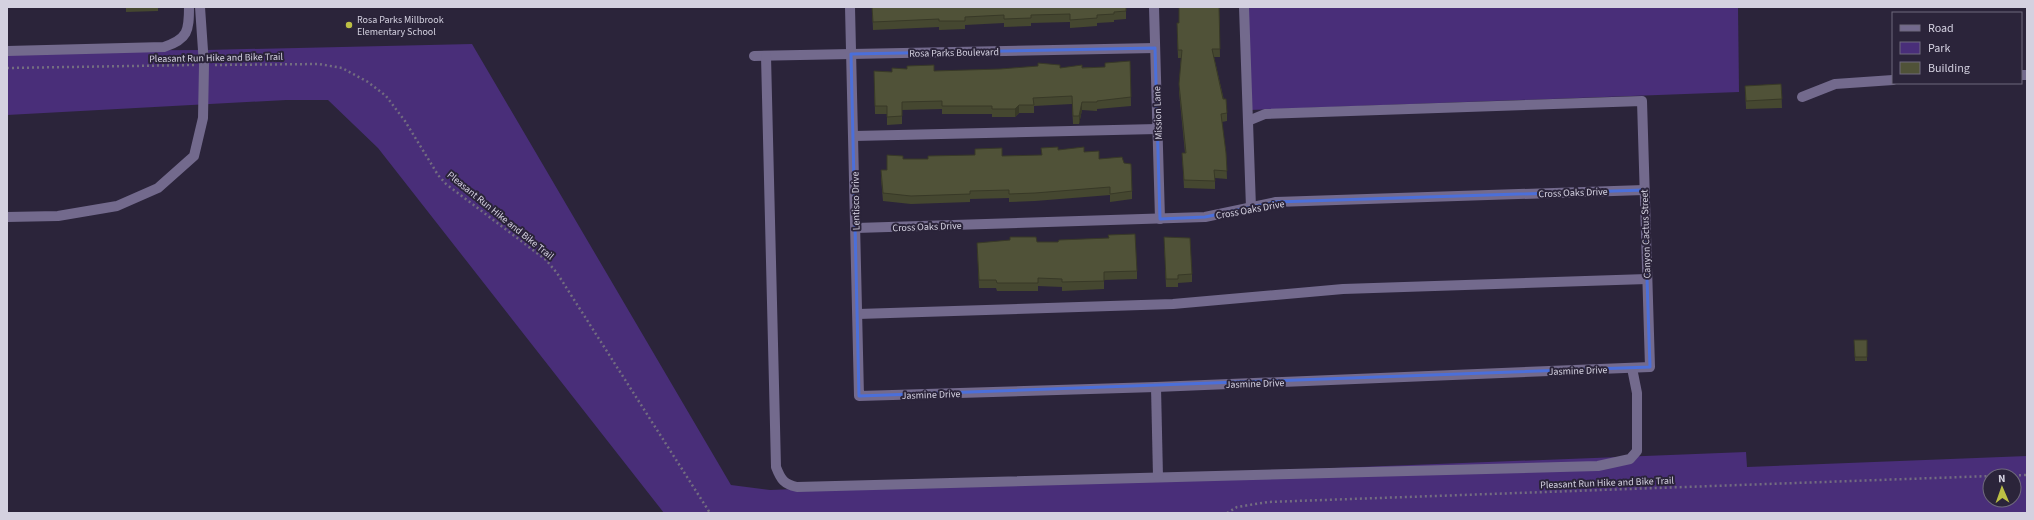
<svg xmlns="http://www.w3.org/2000/svg" width="2034" height="520" font-family="'Source Sans 3',sans-serif">
<style>
.green{fill:#492e79;fill-rule:evenodd}
.lines{fill:none;stroke-linecap:round;stroke-linejoin:round}
.path{stroke:#736d80;stroke-width:2.5;stroke-dasharray:2 3;stroke-linecap:butt}
.minor{stroke:#736a8d;stroke-width:10}
.wall{fill:#454730}
.shaded-wall{fill:#383927}
.building{fill:#505238;stroke:#383927}
.marked{fill:none;stroke:#4b6fda;stroke-width:3;stroke-linejoin:round}
.poi-dot{fill:#bcbf44;stroke:#2b243a;stroke-width:1.5}
.labels{text-anchor:middle;stroke-width:4;stroke-linejoin:round;paint-order:stroke}
.poi-label{font-size:10px;fill:#d4d1e0;stroke:#2b243a;text-anchor:start}
.street-label{font-size:10px;fill:#d4d1e0;stroke:#2b243a}
</style>
<rect width="100%" height="100%" fill="#2b243a"/>
<!-- green -->
<g class="green">
<polygon points="1246,7 1738,7 1739,92 1249,110"/>
<path d="M472,44L731,485L770,490L1746,452L1747,467L2027,456V513H664L378,148L328,100H286L7,115V51L206,50ZM1990,476H2014V500H1990Z"/>
</g>
<g class="lines">
<!-- path -->
<g class="path">
<polyline points="215,65 319,64 342,68 368,82 386,96 405,121 438,175 446,184 546,260 557,273 710,513"/>
<polyline points="7,68 194,65"/>
<polyline points="1994,476 2027,475"/>
<polyline points="1227,513 1237,507 1268,502 1990,476"/>
</g>
<!-- minor -->
<g class="minor">
<polyline points="850,7 859,396 1156,387 1650,367 1642,101 1265,114 1248,121"/>
<polyline points="1154,7 1160,219"/>
<polyline points="1244,7 1251,208"/>
<path d="M7,51L164,47C188,39 189,31 189,7"/>
<polyline points="754,56 1155,48"/>
<path d="M766,56L776,467C781,480 784,484 797,487L1598,466L1630,459L1637,451V393L1632,368"/>
<polyline points="2021,75 2027,75"/>
<polyline points="1802,97 1835,84 1893,80"/>
<polyline points="854,136 1157,129"/>
<polyline points="7,217 58,216 117,206 158,188 194,156 203,118 204,65 200,7"/>
<polyline points="856,228 1205,217 1276,202 1644,190"/>
<polyline points="858,314 1173,304 1343,289 1647,279"/>
<polyline points="1156,387 1158,477"/>
</g>
</g>
<!-- wall -->
<g class="wall">
<polygon points="126,7 158,7 158,11 126,12"/>
<polygon points="872,7 1126,7 1126,19 1114,20 1114,22 1097,23 1097,26 1070,28 1070,22 1031,23 1031,26 1004,27 1004,23 965,25 965,29 939,30 939,27 873,30"/>
<polygon points="1219,7 1220,57 1214,57 1227,113 1227,121 1222,122 1226,153 1227,179 1215,178 1215,189 1184,188 1182,153 1185,153 1179,92 1179,84 1181,58 1178,58 1177,31 1179,23"/>
<polygon points="1130,61 1131,106 1097,109 1097,111 1082,110 1079,124 1073,124 1072,104 1034,106 1034,113 1019,113 1015,117 992,117 992,114 942,114 942,109 902,110 902,124 887,125 887,114 875,114 874,71 892,72 1105,67"/>
<polygon points="1781,84 1782,108 1746,109 1745,86"/>
<polygon points="1058,150 1084,152 1099,159 1132,191 1132,199 1110,202 1110,195 1035,201 1009,202 1009,198 970,199 970,202 911,204 883,201 881,178 881,170 887,170 903,159 928,159 1041,155"/>
<polygon points="1164,237 1192,274 1192,282 1178,283 1178,287 1166,287"/>
<polygon points="1037,242 1137,271 1137,279 1104,280 1104,289 1062,291 1062,287 1038,286 1038,291 997,291 996,288 979,288 977,243"/>
<polygon points="1854,340 1867,340 1867,361 1855,361"/>
</g>
<!-- shaded-wall -->
<g class="shaded-wall">
<polygon points="1082,102 1082,110 1079,124 1079,116"/>
<polygon points="1019,105 1019,113 1015,117 1015,109"/>
</g>
<!-- building -->
<g class="building">
<polygon points="872,7 1126,7 1126,11 1114,12 1114,14 1097,15 1097,18 1070,20 1070,14 1031,15 1031,18 1004,19 1004,15 965,17 965,21 939,21 939,19 873,22"/>
<polygon points="1179,7 1219,7 1220,49 1212,49 1223,99 1226,99 1227,113 1221,114 1226,153 1227,171 1214,170 1215,181 1184,180 1182,153 1186,153 1179,84 1182,50 1178,50 1177,23 1179,23"/>
<polygon points="1130,61 1131,97 1097,101 1097,102 1082,102 1079,116 1073,116 1072,96 1033,98 1034,105 1019,105 1015,109 992,109 992,106 942,106 942,101 902,102 902,116 887,117 887,106 875,106 874,71 892,72 892,68 907,69 907,66 934,65 934,71 1000,69 1038,66 1038,63 1060,65 1060,68 1082,65 1082,68 1105,67 1105,63"/>
<polygon points="1781,84 1782,99 1746,101 1745,86"/>
<polygon points="1058,147 1058,150 1084,147 1084,152 1099,151 1099,159 1122,157 1124,163 1131,164 1132,191 1110,194 1110,187 1035,193 1009,194 1009,190 970,191 970,194 911,196 883,193 881,170 887,170 887,155 903,156 903,159 928,159 928,156 975,155 975,149 1002,148 1002,156 1042,155 1041,148"/>
<polygon points="1135,234 1137,271 1104,272 1104,281 1062,282 1062,279 1038,278 1038,283 997,283 996,280 979,280 977,243 1010,240 1010,237 1036,237 1037,242 1058,242 1059,240 1109,238 1108,235"/>
<polygon points="1164,237 1190,238 1192,274 1178,275 1178,279 1166,279"/>
<polygon points="1854,340 1867,340 1867,357 1855,357"/>
</g>
<!-- marked area -->
<path class="marked" d="M1155,48L1160,219L1205,217L1276,202L1644,190L1650,367L859,396L851,54Z"/>
<!-- markers -->
<circle class="poi-dot" cx="349" cy="25" r="4"/>
<g class="labels">
<!-- poi labels -->
<g class="poi-label">
<text x="357" y="23">Rosa Parks Millbrook<tspan x="357" dy="12">Elementary School</tspan></text>
</g>
<!-- street labels -->
<g class="street-label">
<text transform="translate(954 52) rotate(-1)" y="4">Rosa Parks Boulevard</text>
<text transform="translate(216 57) rotate(-1)" y="4">Pleasant Run Hike and Bike Trail</text>
<text transform="translate(1157 113) rotate(-92)" y="4">Mission Lane</text>
<text transform="translate(1573 192) rotate(-2)" y="4">Cross Oaks Drive</text>
<text transform="translate(855 201) rotate(-91)" y="4">Lentisco Drive</text>
<text transform="translate(1250 209) rotate(-10)" y="4">Cross Oaks Drive</text>
<text transform="translate(501 215) rotate(39)" y="4">Pleasant Run Hike and Bike Trail</text>
<text transform="translate(927 226) rotate(-2)" y="4">Cross Oaks Drive</text>
<text transform="translate(1645 234) rotate(-92)" y="4">Canyon Cactus Street</text>
<text transform="translate(1578 370) rotate(-2)" y="4">Jasmine Drive</text>
<text transform="translate(1255 383) rotate(-2)" y="4">Jasmine Drive</text>
<text transform="translate(931 394) rotate(-2)" y="4">Jasmine Drive</text>
<text transform="translate(1607 482) rotate(-2)" y="4">Pleasant Run Hike and Bike Trail</text>
</g>
</g>
<!-- border -->
<rect width="2034" height="520" fill="none" stroke="#d4d1e0" stroke-width="16"/>
<!-- legend -->
<rect x="1892" y="12" width="130" height="72" fill="#2b243a" stroke="#6f697c"/>
<rect x="1900" y="25" width="20" height="6" fill="#736a8d" stroke="#6f697c"/>
<text x="1928" y="32" font-size="12" fill="#d4d1e0">Road</text>
<rect x="1900" y="42" width="20" height="12" fill="#492e79" stroke="#6f697c"/>
<text x="1928" y="52" font-size="12" fill="#d4d1e0">Park</text>
<rect x="1900" y="62" width="20" height="12" fill="#505238" stroke="#6f697c"/>
<text x="1928" y="72" font-size="12" fill="#d4d1e0">Building</text>
<!-- north arrow -->
<g transform="translate(2002 488) rotate(358)"><circle r="19" fill="#2b243a" stroke="#6f697c"/>
<path d="M0-3L7 15L0 10L-7 15Z" fill="#bcbf44"/>
<text y="-6" font-size="11" font-weight="bold" text-anchor="middle" fill="#d4d1e0">N</text>
</g>
</svg>
